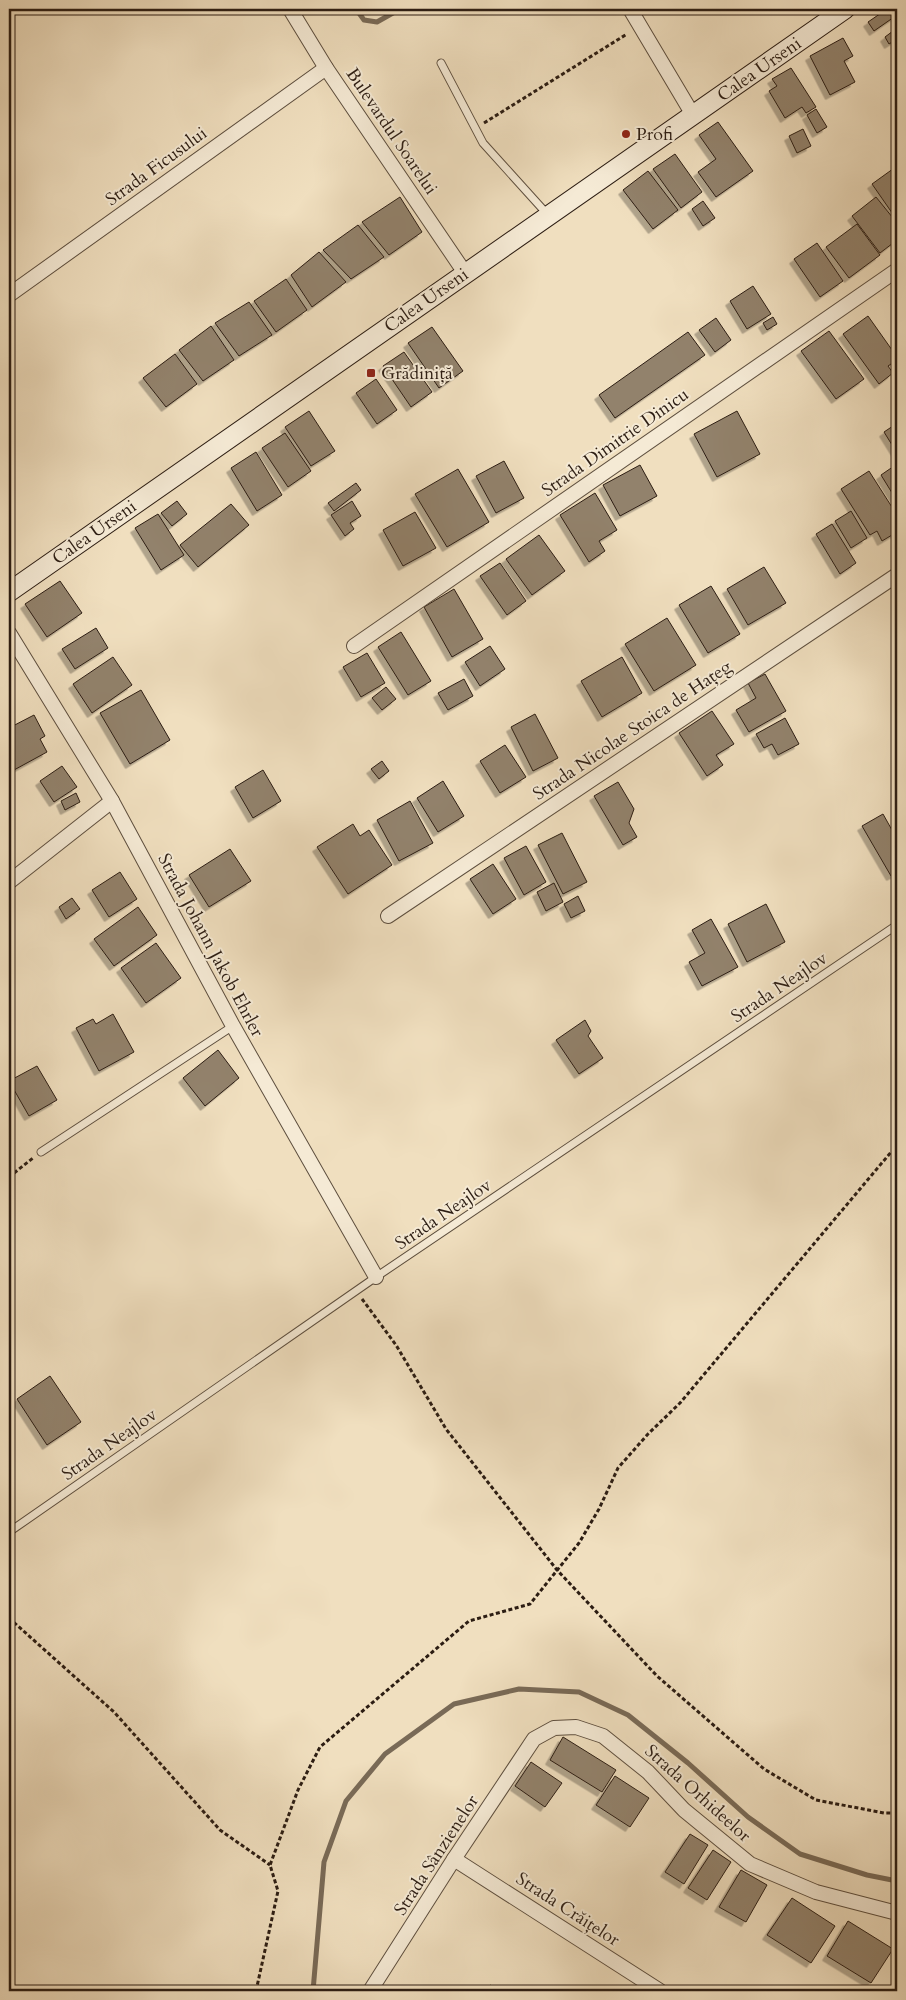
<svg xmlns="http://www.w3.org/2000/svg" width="906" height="2000" font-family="Cardo,serif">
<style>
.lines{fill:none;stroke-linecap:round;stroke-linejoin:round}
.stream{stroke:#796a57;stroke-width:5}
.building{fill:#92826c;stroke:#2c1d13;filter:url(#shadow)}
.lane-casing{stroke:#5d4e3e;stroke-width:9}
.street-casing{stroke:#5d4e3e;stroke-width:16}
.secondary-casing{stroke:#2c1d13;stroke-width:21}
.path{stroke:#2c1d13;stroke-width:3;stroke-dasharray:4 2.5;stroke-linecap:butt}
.lane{stroke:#f5ead5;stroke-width:7}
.street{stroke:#f5ead5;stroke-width:14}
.secondary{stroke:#f5ead5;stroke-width:19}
.poi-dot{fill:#8f2418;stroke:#f5ead5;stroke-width:2}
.labels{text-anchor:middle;stroke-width:4;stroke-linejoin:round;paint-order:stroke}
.street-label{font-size:18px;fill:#2c1d13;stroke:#f5ead5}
.poi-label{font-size:18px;fill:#2c1d13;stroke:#f5ead5;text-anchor:start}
</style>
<defs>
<filter id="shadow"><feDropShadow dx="-4.5" dy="4.5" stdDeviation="0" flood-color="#0004"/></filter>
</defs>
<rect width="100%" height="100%" fill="#f0dfbf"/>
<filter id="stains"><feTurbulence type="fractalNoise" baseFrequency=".004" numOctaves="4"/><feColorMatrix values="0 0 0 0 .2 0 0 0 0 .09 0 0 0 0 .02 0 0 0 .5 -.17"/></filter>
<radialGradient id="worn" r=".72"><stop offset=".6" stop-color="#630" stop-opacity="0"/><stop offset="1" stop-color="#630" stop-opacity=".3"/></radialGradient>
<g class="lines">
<!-- stream -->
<g class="stream">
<polyline points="356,9 364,20 377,22 400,9"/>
<polyline points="313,1991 324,1862 346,1801 385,1754 454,1704 519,1689 579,1692 628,1715 688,1763 748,1817 800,1854 867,1875 897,1881"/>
</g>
</g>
<!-- building -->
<g class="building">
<polygon points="887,9 897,9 897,15 874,31 868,22"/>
<polygon points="897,28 897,39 889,44 885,37"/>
<polygon points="843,38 853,56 844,61 855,82 830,95 810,56"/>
<polygon points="791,68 816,107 806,113 802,107 785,118 769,91 777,86 772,79"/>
<polygon points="816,109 827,127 817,133 807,115"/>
<polygon points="718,122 753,171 716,197 698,172 716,159 699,135"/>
<polygon points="803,129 811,146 797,153 789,136"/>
<polygon points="675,154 702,192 681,208 653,169"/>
<polygon points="897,166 897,220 872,184"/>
<polygon points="648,171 678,210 653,229 623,190"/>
<polygon points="400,197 422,232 389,255 362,222"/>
<polygon points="876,197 897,223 897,240 880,253 852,216"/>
<polygon points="703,201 715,218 703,226 692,209"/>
<polygon points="857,224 880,255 849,278 826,247"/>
<polygon points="358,225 384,257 351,279 323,250"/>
<polygon points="817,243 843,281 820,297 794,259"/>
<polygon points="319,252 346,282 312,307 291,275"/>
<polygon points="286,279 307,310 276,332 254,301"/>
<polygon points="753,286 771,314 747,329 730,301"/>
<polygon points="249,302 272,335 239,356 215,323"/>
<polygon points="868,316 897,357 897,360 888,366 893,373 879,384 843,334"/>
<polygon points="773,317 777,324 767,330 763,323"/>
<polygon points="716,318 731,340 715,352 699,330"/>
<polygon points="211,326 234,360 203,381 179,350"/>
<polygon points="432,327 463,371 439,388 408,343"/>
<polygon points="829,331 864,379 836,399 801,351"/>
<polygon points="688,332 705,355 615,418 599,395"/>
<polygon points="404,352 432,392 411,407 383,366"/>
<polygon points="175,354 197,384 166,407 143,378"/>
<polygon points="376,379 397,410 377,424 356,393"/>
<polygon points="309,411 335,451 311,466 285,427"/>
<polygon points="737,411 760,454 717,477 694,434"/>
<polygon points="896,424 897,427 897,453 884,432"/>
<polygon points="285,433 311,471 288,487 262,448"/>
<polygon points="256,452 282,495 257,511 231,468"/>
<polygon points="504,461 524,498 496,513 476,476"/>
<polygon points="897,464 897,501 881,475"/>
<polygon points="640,465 657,496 620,516 603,485"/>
<polygon points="458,469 489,522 447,547 415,494"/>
<polygon points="869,471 897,515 897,532 882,541 877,531 870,535 841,489"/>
<polygon points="356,483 361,490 334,511 328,503"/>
<polygon points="595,493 617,530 599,541 605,551 589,562 560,515"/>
<polygon points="177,501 187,514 172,526 161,513"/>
<polygon points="352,501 361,516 350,523 354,529 345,536 331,515"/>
<polygon points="231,504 249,525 198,567 180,545"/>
<polygon points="851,511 867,538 851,548 835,521"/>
<polygon points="415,512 436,548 403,566 383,530"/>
<polygon points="158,514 184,555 161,570 135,528"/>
<polygon points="832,524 856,563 840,574 816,534"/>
<polygon points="539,535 565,571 532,595 506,559"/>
<polygon points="500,563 526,601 507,615 480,576"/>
<polygon points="764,567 786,603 748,625 727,589"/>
<polygon points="60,581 82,613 47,637 25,604"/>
<polygon points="711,586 740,634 708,653 679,605"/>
<polygon points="454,589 483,639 452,657 424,607"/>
<polygon points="667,618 696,665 654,691 625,644"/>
<polygon points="96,628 108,648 75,669 62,649"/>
<polygon points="401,632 431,681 408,695 378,647"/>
<polygon points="490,646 505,669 480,686 465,662"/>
<polygon points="367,653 385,683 361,697 343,667"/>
<polygon points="113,657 132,685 92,713 73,684"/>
<polygon points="622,657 642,693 602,717 581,681"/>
<polygon points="765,674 786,711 749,732 736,710 756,698 748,683"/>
<polygon points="464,679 473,696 448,710 438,693"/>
<polygon points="386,687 396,699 382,710 372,698"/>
<polygon points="141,690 170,740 130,764 100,713"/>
<polygon points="712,711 734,744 716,755 723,765 707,776 679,733"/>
<polygon points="535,714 558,758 533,771 511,727"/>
<polygon points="34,715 45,736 40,739 47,752 14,770 9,760 9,728"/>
<polygon points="785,718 799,744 778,755 772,744 764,748 756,734"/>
<polygon points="505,745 526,777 500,793 480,761"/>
<polygon points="382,761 389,771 379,779 371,769"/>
<polygon points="62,766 77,787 54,802 40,781"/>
<polygon points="263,770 281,801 253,818 235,787"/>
<polygon points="443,781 464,816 438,832 417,798"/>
<polygon points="618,782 634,809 629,823 637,837 623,845 594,796"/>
<polygon points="76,793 80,802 65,810 61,801"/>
<polygon points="410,801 433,843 399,861 377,820"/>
<polygon points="883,814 897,839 897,873 891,876 862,826"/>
<polygon points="353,824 360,836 369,830 392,865 348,894 317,847"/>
<polygon points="562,833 587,882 563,894 538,845"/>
<polygon points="526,846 546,882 524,895 504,858"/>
<polygon points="230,849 251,881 209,907 189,875"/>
<polygon points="493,864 516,899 493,914 470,879"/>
<polygon points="120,872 137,899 109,917 92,890"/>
<polygon points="554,883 563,902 546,911 537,892"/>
<polygon points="578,896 585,911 571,918 564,904"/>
<polygon points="72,898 80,909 66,919 59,907"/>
<polygon points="766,904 785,942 747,962 728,924"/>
<polygon points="138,907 157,935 114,966 94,939"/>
<polygon points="711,919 738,967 702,986 689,962 705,953 692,930"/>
<polygon points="156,943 181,978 146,1003 121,968"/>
<polygon points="113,1014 134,1052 99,1071 76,1028 93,1019 96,1024"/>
<polygon points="585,1020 591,1031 588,1036 603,1058 579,1074 556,1040"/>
<polygon points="218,1050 239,1078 205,1106 183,1078"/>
<polygon points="37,1066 57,1100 29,1116 9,1081"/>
<polygon points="50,1376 81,1422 47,1445 17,1399"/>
<polygon points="563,1737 616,1770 602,1792 550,1760"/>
<polygon points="531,1762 562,1783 545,1807 515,1786"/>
<polygon points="615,1776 649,1798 630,1827 596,1805"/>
<polygon points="690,1834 708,1845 684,1884 665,1872"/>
<polygon points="713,1850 731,1862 707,1900 688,1888"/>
<polygon points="741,1870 767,1885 746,1922 719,1907"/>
<polygon points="792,1898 835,1926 811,1963 767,1935"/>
<polygon points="848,1921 893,1949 871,1983 827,1956"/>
<polygon points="490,1985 501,1991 486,1991"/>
</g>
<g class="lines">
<defs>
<g id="lane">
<polyline points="441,63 483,143 548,215"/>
<polyline points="41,1152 233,1026"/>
<polyline points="9,1532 376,1277 897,925"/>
</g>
<g id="street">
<polyline points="290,9 326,68 465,273"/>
<polyline points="630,9 693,115"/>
<polyline points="9,295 326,68"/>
<polyline points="9,633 112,801 233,1026 376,1277"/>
<polyline points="354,646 897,270"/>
<polyline points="9,882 112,801"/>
<polyline points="388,916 897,575"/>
<polyline points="454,1859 660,1991"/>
<polyline points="370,1991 454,1859 534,1739 554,1728 576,1727 603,1736 648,1772 684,1810 750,1864 816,1892 897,1913"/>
</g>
<polyline id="secondary" points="9,592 845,9"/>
</defs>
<!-- lane casing -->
<use href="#lane" class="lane-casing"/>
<!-- street casing -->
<use href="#street" class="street-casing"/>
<!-- secondary casing -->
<use href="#secondary" class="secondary-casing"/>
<!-- path -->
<g class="path">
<polyline points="484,123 627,34"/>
<polyline points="9,1177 33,1158"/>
<polyline points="362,1299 396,1345 446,1429 557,1570 657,1676 764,1769 816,1800 884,1813 897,1813"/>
<polyline points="9,1618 114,1712 220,1830 270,1865"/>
<polyline points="256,1991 278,1891 270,1865 298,1790 320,1747 469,1621 530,1604 579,1543 599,1509 618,1468 648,1434 680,1403 897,1145"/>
</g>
<!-- lane -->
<use href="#lane" class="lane"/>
<!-- street -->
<use href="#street" class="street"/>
<!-- secondary -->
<use href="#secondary" class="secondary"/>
</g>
<!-- markers -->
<g class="poi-dot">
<circle cx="626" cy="134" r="5"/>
<rect x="366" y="368" width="10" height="10" rx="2.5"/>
</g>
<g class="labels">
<!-- street labels -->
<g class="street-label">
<text transform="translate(759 69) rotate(-35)" y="6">Calea Urseni</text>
<text transform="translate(392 131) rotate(56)" y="6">Bulevardul Soarelui</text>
<text transform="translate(156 166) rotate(-36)" y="6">Strada Ficusului</text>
<text transform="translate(426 300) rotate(-35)" y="6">Calea Urseni</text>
<text transform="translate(615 442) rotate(-35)" y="6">Strada Dimitrie Dinicu</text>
<text transform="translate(94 532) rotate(-35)" y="6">Calea Urseni</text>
<text transform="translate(632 730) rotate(-34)" y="6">Strada Nicolae Stoica de Hațeg</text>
<text transform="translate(211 945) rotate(62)" y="6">Strada Johann Jakob Ehrler</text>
<text transform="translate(779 987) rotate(-34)" y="6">Strada Neajlov</text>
<text transform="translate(443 1214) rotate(-34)" y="6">Strada Neajlov</text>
<text transform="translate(109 1444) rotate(-35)" y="6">Strada Neajlov</text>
<text transform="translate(698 1793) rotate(42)" y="6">Strada Orhideelor</text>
<text transform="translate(436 1855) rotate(-57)" y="6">Strada Sânzienelor</text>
<text transform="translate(568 1909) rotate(33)" y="6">Strada Crăițelor</text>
</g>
<!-- poi labels -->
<g class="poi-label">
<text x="636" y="140">Profi</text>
<text x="381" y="379">Grădiniță</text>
</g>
</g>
<!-- margin -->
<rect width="906" height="2000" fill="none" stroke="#f0dfbf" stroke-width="30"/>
<rect x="10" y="10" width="886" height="1980" fill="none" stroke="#2c1d13" stroke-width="2.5"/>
<rect x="15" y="15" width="876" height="1970" fill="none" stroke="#2c1d13"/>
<rect width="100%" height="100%" filter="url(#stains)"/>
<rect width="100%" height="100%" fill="url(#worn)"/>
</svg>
